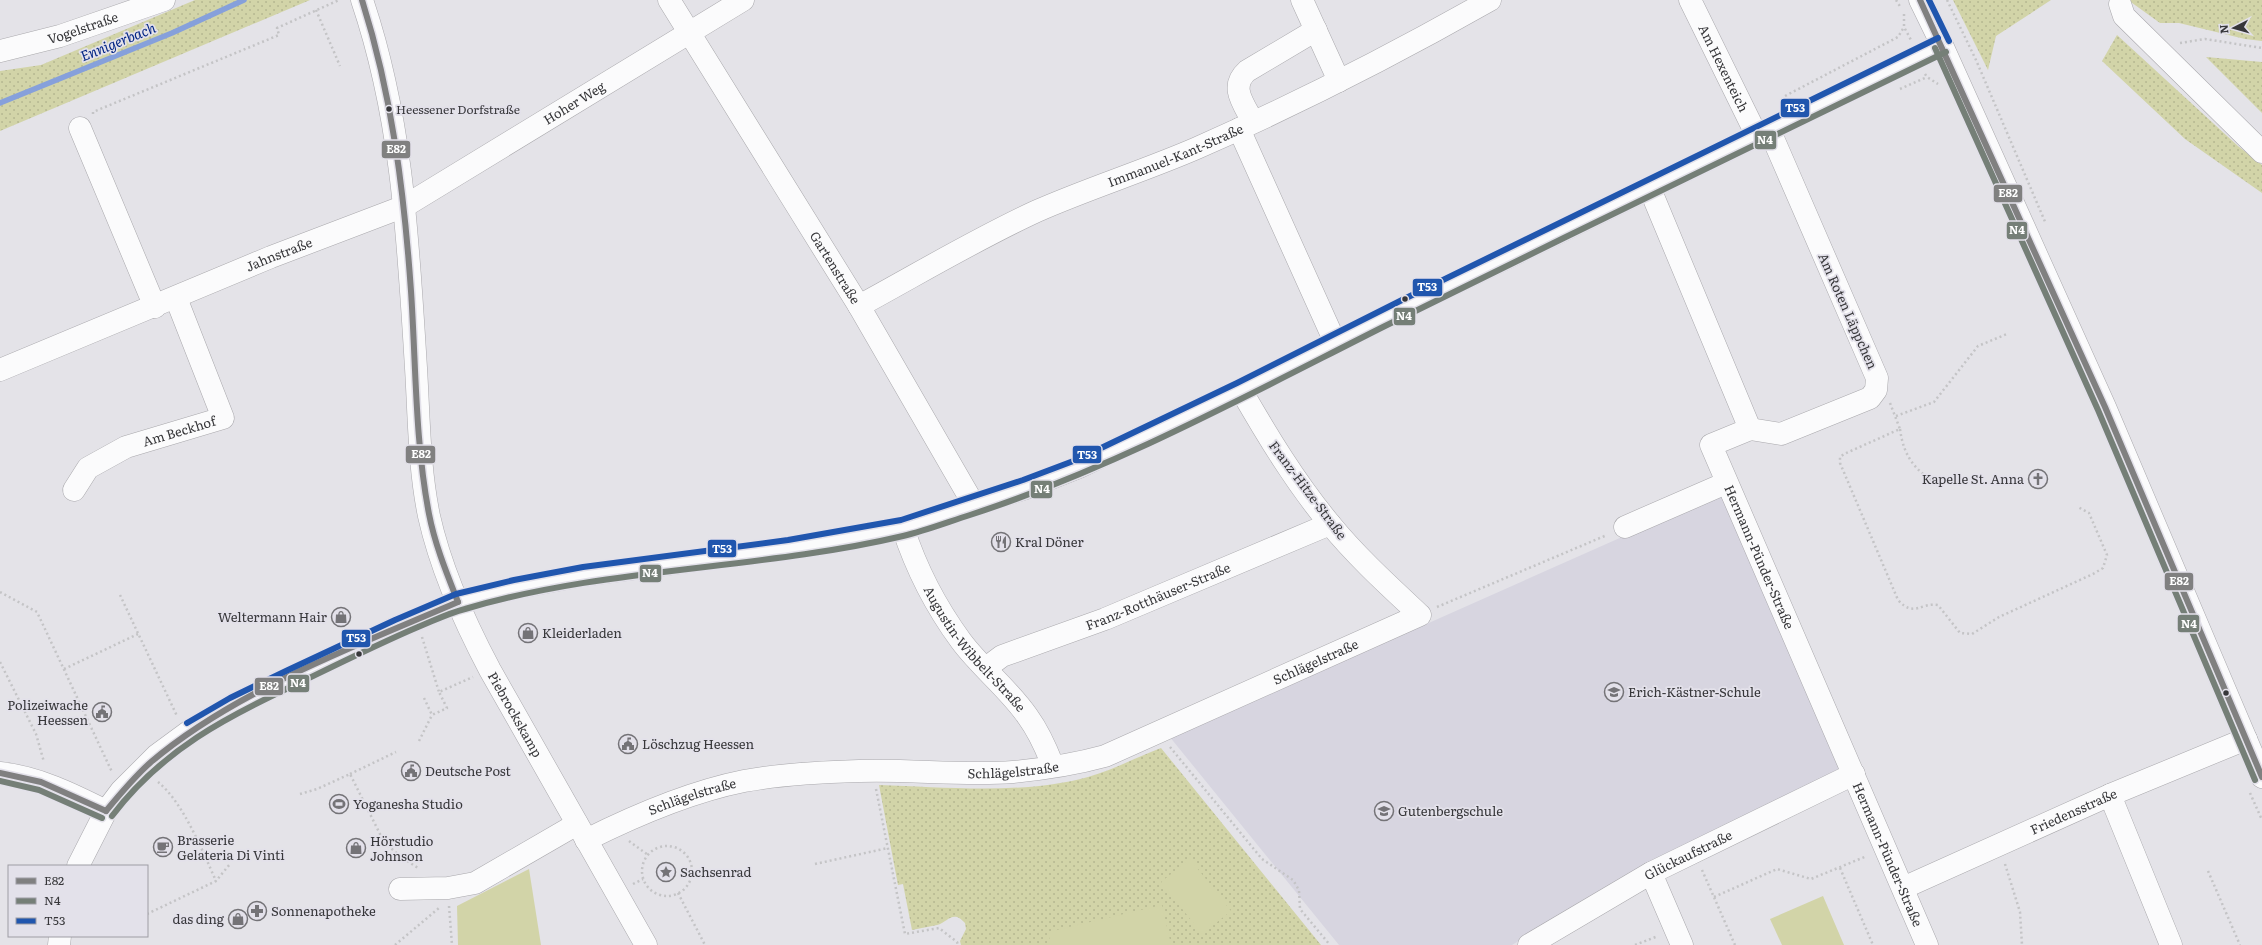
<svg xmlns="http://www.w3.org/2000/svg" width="2262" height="945" font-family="Literata,serif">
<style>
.built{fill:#d7d5e0}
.grass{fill:url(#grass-dots)}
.green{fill:#d2d4a8}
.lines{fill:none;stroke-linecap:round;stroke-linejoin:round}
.stream{stroke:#86a0db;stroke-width:5.5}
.minor-casing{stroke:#a9a8ac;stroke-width:23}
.major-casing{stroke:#a9a8ac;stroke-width:23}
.path{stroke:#c4c4c6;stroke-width:2.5;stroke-dasharray:2 3;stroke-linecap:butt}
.minor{stroke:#fbfbfc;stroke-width:22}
.major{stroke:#fbfbfc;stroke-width:22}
.bus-1-casing{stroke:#e3e1ea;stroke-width:9}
.bus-2-casing{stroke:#e3e1ea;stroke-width:9}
.bus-3-casing{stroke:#e3e1ea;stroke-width:9}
.bus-1{stroke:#808080;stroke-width:6}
.bus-2{stroke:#757f77;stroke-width:6}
.bus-3{stroke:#2056ae;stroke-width:6}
.bus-dot{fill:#37373a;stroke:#e3e1ea;stroke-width:1.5}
.labels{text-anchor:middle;stroke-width:3.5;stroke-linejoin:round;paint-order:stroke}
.bus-label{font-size:12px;fill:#37373a;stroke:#e3e1ea;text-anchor:start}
.street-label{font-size:13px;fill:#37373a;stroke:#e3e1ea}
.poi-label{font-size:13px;fill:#37373a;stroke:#e3e1ea;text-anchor:start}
.water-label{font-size:14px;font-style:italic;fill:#032684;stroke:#e3e1ea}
.line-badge{stroke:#e3e1ea;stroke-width:1.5}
.badge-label{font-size:11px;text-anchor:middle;font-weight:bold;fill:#fff}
</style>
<defs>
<pattern id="grass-dots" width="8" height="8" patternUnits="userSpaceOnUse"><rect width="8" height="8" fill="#d2d4a8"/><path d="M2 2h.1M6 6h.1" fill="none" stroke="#b5b791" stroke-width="1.8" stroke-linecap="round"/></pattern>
</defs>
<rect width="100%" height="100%" fill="#e4e3e8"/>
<!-- built -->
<polygon class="built" points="1721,493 1841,772 1620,880 1512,945 1339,945 1169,736 1386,642"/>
<!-- grass -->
<g class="grass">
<polygon points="195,0 310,0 0,131 0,71 41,65"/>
<polygon points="1953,0 2051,0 1996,36 1988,70"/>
<polygon points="2128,0 2262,0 2262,41 2245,39 2179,23 2160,23"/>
<polygon points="2117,35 2238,146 2262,165 2262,193 2185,139 2102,61"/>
<polygon points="2206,57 2262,62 2262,113"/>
<path d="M1161,748L1321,945H961L960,941L966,929L965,923C953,909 948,922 937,925C929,927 920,928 912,930L903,884L898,885L879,785C945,787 1023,795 1088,777C1113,770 1137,757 1161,748Z"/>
</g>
<!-- green -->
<g class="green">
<polygon points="1190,859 1231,911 1202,934 1161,882"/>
<polygon points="529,869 541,945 458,945 457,906"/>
<polygon points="1823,896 1844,945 1782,945 1770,919"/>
<polygon points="1162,905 1171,945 1051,945 1048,932"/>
</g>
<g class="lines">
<!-- stream -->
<polyline class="stream" points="0,103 172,33 244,0"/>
<defs>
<g id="minor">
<path id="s1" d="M362,0C403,121 408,242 416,368C419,417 419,468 429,516C441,570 464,621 490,670L646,945"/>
<path id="s2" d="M669,0L859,306L974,505"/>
<polyline points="1302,0 1339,81"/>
<path id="s3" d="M1690,0L1757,136"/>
<polyline points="2120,4 2124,16 2262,152"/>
<path id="s4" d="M0,51L60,36L164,0"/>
<path d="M1253,122C1244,104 1229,87 1247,71L1316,30"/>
<polyline points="80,128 155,307"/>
<polyline points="1239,129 1335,342"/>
<path id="s5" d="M1650,189L1750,429L1711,445L1927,945"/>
<path id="s6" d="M859,306C918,274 976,239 1037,211C1089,188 1144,171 1197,148C1297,104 1395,54 1490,0"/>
<path id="s7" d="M0,370L271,257L405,206L743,0"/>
<polyline points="1750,429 1781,434 1870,398 1876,390 1877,378 1769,129"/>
<path id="s8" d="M74,490L88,468L126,447L223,418L176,298"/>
<polyline points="1625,527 1726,483"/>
<path id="s9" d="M903,528C916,568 936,607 961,641C981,668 1009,689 1028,717C1039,732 1046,748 1053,766"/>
<path id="s10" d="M986,668L1002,656L1105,619L1330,524"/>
<path d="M0,773C38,777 72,794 106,811"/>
<polyline points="2110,795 2171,945"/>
<path id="s11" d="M586,840C636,815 689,792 744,781C782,774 821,772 859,771C910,769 963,776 1013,772C1044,769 1076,764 1105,756L1420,615C1389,586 1357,557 1330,524C1296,483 1268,437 1241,390"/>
<polyline points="78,866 106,811 121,791 157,755 191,730 233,705 398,627 458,602 515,588 584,575 789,548 903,528 1026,488 1079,467 1241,390 1406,307 1942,45"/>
<polyline points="1651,873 1682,945"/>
<path id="s12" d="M1903,888L2110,795L2246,739"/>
<polyline points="400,889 448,888 475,883 577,824"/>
<polyline points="59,945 60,936"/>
<path id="s13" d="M1529,945L1651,873L1854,774"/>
</g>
<polyline id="major" points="1920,0 1942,45 2105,407 2262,777"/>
</defs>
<!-- minor casing -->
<use href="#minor" class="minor-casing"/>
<!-- major casing -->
<use href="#major" class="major-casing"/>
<!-- path -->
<g class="path">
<polyline points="1896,0 1901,8"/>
<polyline points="1947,0 1976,60 2046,224"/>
<polyline points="316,10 340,66"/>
<polyline points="1904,14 1904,27 1911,40"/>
<polyline points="2180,43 2205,39 2262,48"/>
<polyline points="1925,74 1927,77 1938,84"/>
<polyline points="1900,89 1927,77"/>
<polyline points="1785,96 1898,37 1904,27"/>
<polyline points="93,114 93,112 279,35 277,28 339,0"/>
<path d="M1890,403L1900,429L1844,454L1840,457V463L1898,600C1914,618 1921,602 1938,605L1960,633L1972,634L1999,617L2093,574L2103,568L2107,555L2089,513L2078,507"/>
<polyline points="1896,416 1934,402 1978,346 2007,334"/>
<path d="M1900,429C1904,459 1916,470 1940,487"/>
<polyline points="0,592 37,612 112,772"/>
<polyline points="120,595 177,716"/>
<polyline points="1437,607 1607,535"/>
<polyline points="422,637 439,692"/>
<polyline points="0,662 36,734 44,762"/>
<polyline points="64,669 138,634"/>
<polyline points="424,698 432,715 447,708 439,692 473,677"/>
<polyline points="419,741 432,715"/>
<polyline points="1170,747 1262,859 1293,880 1299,890 1300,909 1330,945"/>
<polyline points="350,774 396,752"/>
<path d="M158,782C183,802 203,852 216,881"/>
<polyline points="876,789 905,934 939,928 957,942 958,945"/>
<polyline points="2250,793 2262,820"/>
<polyline points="300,794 317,789 350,774 384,842 401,857 418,868"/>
<polyline points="629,841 648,855"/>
<circle cx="667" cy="871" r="25"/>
<polyline points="815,864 888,848"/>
<polyline points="2005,864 2020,912 2022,945"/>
<polyline points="1840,868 1873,945"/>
<polyline points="1702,870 1735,945"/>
<polyline points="2208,871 2240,945"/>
<polyline points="633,884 643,879"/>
<polyline points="678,893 705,945"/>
<polyline points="1714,897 1777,869 1811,879 1867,856"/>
<polyline points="449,906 452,945"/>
<polyline points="147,914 216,881 230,864"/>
<polyline points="395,945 439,908"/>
<polyline points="1635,945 1658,936"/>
</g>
<!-- minor -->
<use href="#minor" class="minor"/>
<!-- major -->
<use href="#major" class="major"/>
<defs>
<g id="bus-1">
<path d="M362,0C392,95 404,191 411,291C416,365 415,441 429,514C435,545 447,574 458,602"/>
<polyline points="1920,0 2105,407 2262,777"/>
<polyline points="0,773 41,782 106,811"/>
<path d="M106,811C120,794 134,777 151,762C236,690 356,646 458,602"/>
</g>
<g id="bus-2">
<polyline points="1935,48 2098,410 2255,780"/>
<polyline points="0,781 39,790 102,818"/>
<path d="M112,816C162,750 226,717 299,683C338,664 378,644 418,627C433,621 449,613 465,609C607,567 759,570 903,536C925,531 948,522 970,515C1114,468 1248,395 1383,327C1570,234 1758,144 1946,52"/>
</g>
<g id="bus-3">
<polyline points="1929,0 1949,41"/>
<polyline points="187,723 230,698 288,670 395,620 456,594 514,580 583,567 788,540 901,520 1023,480 1076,460 1237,383 1402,300 1938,38"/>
</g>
</defs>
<!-- bus-1 casing -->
<use href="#bus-1" class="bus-1-casing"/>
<!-- bus-2 casing -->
<use href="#bus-2" class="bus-2-casing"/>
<!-- bus-3 casing -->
<use href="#bus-3" class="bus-3-casing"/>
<!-- bus-1 -->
<use href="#bus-1" class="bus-1"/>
<!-- bus-2 -->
<use href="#bus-2" class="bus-2"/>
<!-- bus-3 -->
<use href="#bus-3" class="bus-3"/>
</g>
<!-- icons -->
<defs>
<symbol id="church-ring" viewBox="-11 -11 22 22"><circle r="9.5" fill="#e3e1ea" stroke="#747377" stroke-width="1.5"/><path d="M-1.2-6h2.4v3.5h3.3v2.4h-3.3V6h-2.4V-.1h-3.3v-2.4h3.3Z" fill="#747377"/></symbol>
<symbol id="restaurant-ring" viewBox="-11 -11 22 22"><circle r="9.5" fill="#e3e1ea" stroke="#747377" stroke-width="1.5"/><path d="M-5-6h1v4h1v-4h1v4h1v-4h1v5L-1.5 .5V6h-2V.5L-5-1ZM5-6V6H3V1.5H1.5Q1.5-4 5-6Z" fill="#747377"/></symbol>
<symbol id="shop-ring" viewBox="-11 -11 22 22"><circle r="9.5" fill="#e3e1ea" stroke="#747377" stroke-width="1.5"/><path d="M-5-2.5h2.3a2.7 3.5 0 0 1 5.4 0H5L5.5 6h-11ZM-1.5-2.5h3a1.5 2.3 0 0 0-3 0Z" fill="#747377"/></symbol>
<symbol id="school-ring" viewBox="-11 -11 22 22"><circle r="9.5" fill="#e3e1ea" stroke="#747377" stroke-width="1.5"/><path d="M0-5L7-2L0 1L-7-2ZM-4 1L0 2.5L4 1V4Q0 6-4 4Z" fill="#747377"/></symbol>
<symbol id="civic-ring" viewBox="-11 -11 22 22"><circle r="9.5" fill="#e3e1ea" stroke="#747377" stroke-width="1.5"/><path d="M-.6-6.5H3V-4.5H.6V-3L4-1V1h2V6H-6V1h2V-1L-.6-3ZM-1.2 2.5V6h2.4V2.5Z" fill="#747377"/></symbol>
<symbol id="stadium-ring" viewBox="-11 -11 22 22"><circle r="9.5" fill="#e3e1ea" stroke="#747377" stroke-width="1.5"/><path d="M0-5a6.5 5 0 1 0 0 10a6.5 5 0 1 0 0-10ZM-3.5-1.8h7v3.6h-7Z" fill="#747377"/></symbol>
<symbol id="cafe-ring" viewBox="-11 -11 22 22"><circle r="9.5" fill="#e3e1ea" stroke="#747377" stroke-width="1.5"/><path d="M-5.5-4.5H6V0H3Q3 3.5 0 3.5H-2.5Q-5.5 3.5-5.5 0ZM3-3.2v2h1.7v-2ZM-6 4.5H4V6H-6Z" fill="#747377"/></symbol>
<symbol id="sight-ring" viewBox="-11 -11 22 22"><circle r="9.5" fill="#e3e1ea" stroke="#747377" stroke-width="1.5"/><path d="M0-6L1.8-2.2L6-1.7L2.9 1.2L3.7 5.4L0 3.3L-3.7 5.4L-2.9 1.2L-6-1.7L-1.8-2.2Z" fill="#747377"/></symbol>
<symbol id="pharmacy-ring" viewBox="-11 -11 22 22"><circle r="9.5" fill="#e3e1ea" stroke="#747377" stroke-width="1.5"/><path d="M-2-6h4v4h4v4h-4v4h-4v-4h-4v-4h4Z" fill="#747377"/></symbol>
</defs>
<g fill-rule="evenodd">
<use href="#church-ring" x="2027" y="468" width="22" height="22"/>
<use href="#restaurant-ring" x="990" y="531" width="22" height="22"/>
<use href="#shop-ring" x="330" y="606" width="22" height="22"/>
<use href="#shop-ring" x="517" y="622" width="22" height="22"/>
<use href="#school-ring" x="1603" y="681" width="22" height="22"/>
<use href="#civic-ring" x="91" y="701" width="22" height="22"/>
<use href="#civic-ring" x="617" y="733" width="22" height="22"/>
<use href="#civic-ring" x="400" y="760" width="22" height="22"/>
<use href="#stadium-ring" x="328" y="793" width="22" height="22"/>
<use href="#school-ring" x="1373" y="800" width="22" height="22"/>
<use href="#cafe-ring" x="152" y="836" width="22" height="22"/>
<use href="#shop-ring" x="345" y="837" width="22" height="22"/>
<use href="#sight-ring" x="655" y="861" width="22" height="22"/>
<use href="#pharmacy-ring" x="246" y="900" width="22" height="22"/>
<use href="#shop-ring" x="227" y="908" width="22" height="22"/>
</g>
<!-- markers -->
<g class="bus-dot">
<circle cx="389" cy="109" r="3.5"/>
<circle cx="1405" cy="299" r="3.5"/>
<circle cx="359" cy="654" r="3.5"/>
<circle cx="2226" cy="693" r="3.5"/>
</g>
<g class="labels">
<!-- bus labels -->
<g class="bus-label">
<text x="396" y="114">Heessener Dorfstraße</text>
</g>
<!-- street labels -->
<g class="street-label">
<text dy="5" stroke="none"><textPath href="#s4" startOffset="86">Vogelstraße</textPath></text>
<text dy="5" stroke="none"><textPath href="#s3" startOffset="76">Am Hexenteich</textPath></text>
<text dy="5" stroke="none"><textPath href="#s7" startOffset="635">Hoher Weg</textPath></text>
<text dy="5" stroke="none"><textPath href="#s6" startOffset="351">Immanuel-Kant-Straße</textPath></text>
<text dy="5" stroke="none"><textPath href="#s7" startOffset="302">Jahnstraße</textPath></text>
<text dy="5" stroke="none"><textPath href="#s2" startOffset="315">Gartenstraße</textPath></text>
<text transform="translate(1848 311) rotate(66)" y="5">Am Roten Läppchen</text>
<text dy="5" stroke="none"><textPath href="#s8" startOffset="125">Am Beckhof</textPath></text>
<text transform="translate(1308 490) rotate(53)" y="5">Franz-Hitze-Straße</text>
<text dy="5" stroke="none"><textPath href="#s5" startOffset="424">Hermann-Pünder-Straße</textPath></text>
<text dy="5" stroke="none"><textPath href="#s10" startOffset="187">Franz-Rotthäuser-Straße</textPath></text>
<text dy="5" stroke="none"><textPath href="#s9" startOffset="142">Augustin-Wibbelt-Straße</textPath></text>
<text dy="5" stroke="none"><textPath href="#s11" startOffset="763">Schlägelstraße</textPath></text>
<text dy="5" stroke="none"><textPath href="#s1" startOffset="739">Piebrockskamp</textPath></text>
<text dy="5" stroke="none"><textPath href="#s11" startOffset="439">Schlägelstraße</textPath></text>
<text dy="5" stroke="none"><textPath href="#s11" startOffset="115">Schlägelstraße</textPath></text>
<text dy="5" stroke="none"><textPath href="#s12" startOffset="187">Friedensstraße</textPath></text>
<text dy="5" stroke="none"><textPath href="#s5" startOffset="748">Hermann-Pünder-Straße</textPath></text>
<text dy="5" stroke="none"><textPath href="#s13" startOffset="183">Glückaufstraße</textPath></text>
</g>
<!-- poi labels -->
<g class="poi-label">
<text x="2024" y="484" text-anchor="end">Kapelle St. Anna</text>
<text x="1015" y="547">Kral Döner</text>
<text x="327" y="622" text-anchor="end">Weltermann Hair</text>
<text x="542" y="638">Kleiderladen</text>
<text x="1628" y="697">Erich-Kästner-Schule</text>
<text x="88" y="710" text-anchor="end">Polizeiwache<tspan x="88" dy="15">Heessen</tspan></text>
<text x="642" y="749">Löschzug Heessen</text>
<text x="425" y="776">Deutsche Post</text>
<text x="353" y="809">Yoganesha Studio</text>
<text x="1398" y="816">Gutenbergschule</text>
<text x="177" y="845">Brasserie<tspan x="177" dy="15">Gelateria Di Vinti</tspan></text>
<text x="370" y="846">Hörstudio<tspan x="370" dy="15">Johnson</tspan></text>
<text x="680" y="877">Sachsenrad</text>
<text x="271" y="916">Sonnenapotheke</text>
<text x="224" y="924" text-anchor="end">das ding</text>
</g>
<!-- water labels -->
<g class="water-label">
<text transform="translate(118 42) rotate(-22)" y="5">Ennigerbach</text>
</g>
</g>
<g class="line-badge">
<rect x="1780" y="98" width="30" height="20" rx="4" fill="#2056ae"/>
<rect x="1754" y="130" width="23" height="20" rx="4" fill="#757f77"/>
<rect x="381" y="140" width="30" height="19" rx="4" fill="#808080"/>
<rect x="1993" y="184" width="30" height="19" rx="4" fill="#808080"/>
<rect x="2006" y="221" width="22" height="19" rx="4" fill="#757f77"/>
<rect x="1412" y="278" width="31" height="19" rx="4" fill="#2056ae"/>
<rect x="1393" y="307" width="23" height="19" rx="4" fill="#757f77"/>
<rect x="405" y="445" width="31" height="19" rx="4" fill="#808080"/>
<rect x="1072" y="445" width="30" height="19" rx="4" fill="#2056ae"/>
<rect x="1030" y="480" width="23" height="19" rx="4" fill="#757f77"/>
<rect x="707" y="539" width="30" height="19" rx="4" fill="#2056ae"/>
<rect x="639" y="564" width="23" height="19" rx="4" fill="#757f77"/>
<rect x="2164" y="572" width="30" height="19" rx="4" fill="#808080"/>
<rect x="2177" y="614" width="23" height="19" rx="4" fill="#757f77"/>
<rect x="341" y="629" width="30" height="19" rx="4" fill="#2056ae"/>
<rect x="287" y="674" width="23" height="19" rx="4" fill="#757f77"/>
<rect x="254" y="677" width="30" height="19" rx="4" fill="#808080"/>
</g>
<g class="badge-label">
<text x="1795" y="112">T53</text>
<text x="1765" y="144">N4</text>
<text x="396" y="153">E82</text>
<text x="2008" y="197">E82</text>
<text x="2017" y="234">N4</text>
<text x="1427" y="291">T53</text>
<text x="1404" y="320">N4</text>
<text x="421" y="458">E82</text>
<text x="1087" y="459">T53</text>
<text x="1042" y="493">N4</text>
<text x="722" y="553">T53</text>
<text x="650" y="577">N4</text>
<text x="2179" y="585">E82</text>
<text x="2189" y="628">N4</text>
<text x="356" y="642">T53</text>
<text x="298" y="687">N4</text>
<text x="269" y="690">E82</text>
</g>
<!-- legend -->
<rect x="8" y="865" width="140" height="72" fill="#e3e1ea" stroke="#9e9da4"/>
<rect x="16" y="878" width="20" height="6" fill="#808080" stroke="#9e9da4"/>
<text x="44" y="885" font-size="12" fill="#37373a">E82</text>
<rect x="16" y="898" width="20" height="6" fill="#757f77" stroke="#9e9da4"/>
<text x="44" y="905" font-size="12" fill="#37373a">N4</text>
<rect x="16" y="918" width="20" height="6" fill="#2056ae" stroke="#9e9da4"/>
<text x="44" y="925" font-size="12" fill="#37373a">T53</text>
<!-- north arrow -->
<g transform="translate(2234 28) rotate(264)" stroke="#e3e1ea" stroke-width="3" paint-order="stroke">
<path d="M0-3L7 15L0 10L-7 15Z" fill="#37373a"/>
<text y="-6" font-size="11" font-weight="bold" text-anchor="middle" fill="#37373a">N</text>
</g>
</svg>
